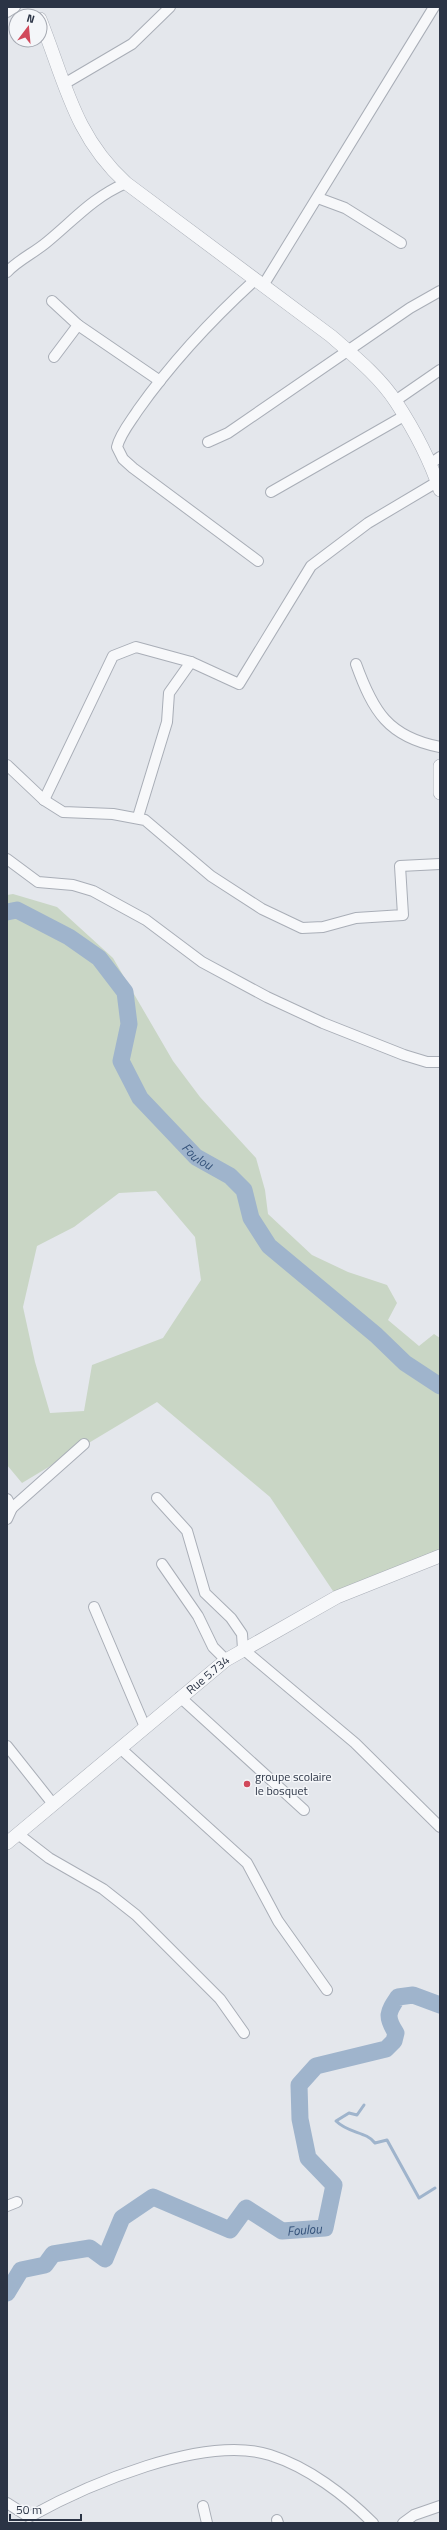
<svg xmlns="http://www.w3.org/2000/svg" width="447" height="2530" font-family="'Titillium Web',sans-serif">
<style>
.green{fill:#c9d6c5;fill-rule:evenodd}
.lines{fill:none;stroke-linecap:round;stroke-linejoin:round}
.stream{stroke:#9fb4cc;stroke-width:3}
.river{stroke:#9fb4cc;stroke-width:17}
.minor-casing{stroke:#a9aeb7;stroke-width:12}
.tertiary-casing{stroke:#a9aeb7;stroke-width:14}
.minor{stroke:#f7f8fa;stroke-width:10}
.tertiary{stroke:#f7f8fa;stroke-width:13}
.poi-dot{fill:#d1495b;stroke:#f4f6f9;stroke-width:1.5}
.labels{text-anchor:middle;stroke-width:3;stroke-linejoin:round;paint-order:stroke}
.street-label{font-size:12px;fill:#2b3445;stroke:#f4f6f9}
.poi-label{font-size:12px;fill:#2b3445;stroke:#f4f6f9;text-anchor:start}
.water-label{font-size:13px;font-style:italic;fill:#34527a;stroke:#f4f6f9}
</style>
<rect width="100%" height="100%" fill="#e4e7ec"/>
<!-- green -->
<path class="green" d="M13,894L57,907L113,958L173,1061L200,1097L256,1158L265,1190L268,1214L312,1255L348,1272L387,1285L397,1303L388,1320L419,1346L434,1334L440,1338V1556L337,1597L270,1497L157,1402L22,1483L7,1465V895ZM156,1191L195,1237L201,1280L163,1338L92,1365L84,1411L50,1413L35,1362L23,1307L37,1246L74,1227L119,1193Z"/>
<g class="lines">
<!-- stream -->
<path class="stream" d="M364,2105L357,2115L349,2113L336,2121C349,2134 366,2131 375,2143L387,2140L419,2198L435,2188"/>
<!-- river -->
<g class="river">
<path id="s1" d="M7,912L17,910L69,937L99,958L125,992L129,1024L121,1061L140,1098L196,1157L230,1176L244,1190L251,1218L269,1246L376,1335L405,1363L440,1386"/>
<path id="s2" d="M7,2293L21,2270L45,2265L53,2254L90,2248L105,2259L122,2218L153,2197L230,2230L246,2208L282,2231L325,2228L334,2185L308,2158L300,2119L299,2085L316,2066L386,2049L394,2041L396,2033C385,2016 388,2012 398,1997L413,1995L440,2005"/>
</g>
<defs>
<g id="minor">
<polyline points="7,12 15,7"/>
<polyline points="64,84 132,44 170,7"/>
<polyline points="318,198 345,208 401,243"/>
<path d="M7,272C18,260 34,253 47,242C75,219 92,198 126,183"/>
<path d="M256,279C212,319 172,362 138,410C131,421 120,434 117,447L123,459L133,468L258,561"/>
<polyline points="264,284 434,7"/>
<polyline points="52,301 78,325 54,357"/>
<polyline points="78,325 160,381"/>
<polyline points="395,401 440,370"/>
<polyline points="208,442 228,433 410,308 440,291"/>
<polyline points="430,464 440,457"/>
<polyline points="271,492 404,416"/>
<path d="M356,664C373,711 388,737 440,747"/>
<polyline points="7,765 44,800 63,812 113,814 145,820 211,876 262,909 302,928 323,927 356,918 403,915 400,866 440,864"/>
<polyline points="44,800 113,656 136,647 191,662 239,684 311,566 368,523 437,482"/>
<polyline points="138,817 167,722 169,693 191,662"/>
<polyline points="7,859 38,882 73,885 93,891 146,920 202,962 267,997 323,1023 404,1055 427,1062 440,1062"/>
<polyline points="157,1498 187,1531 205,1593 231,1618 242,1634 243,1649 355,1743 440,1827"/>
<polyline points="7,1499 12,1508 7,1519"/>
<polyline points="12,1508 84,1444"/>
<polyline points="162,1564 198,1616 213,1647 226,1660"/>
<polyline points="94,1607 145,1727"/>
<polyline points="180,1697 304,1810"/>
<polyline points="7,1746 53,1804"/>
<polyline points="120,1748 247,1863 278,1921 327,1990"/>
<polyline points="18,1834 49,1858 103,1889 136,1915 220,1999 244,2033"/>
<polyline points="7,2206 17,2202"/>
<path d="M7,2503L29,2517C87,2485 204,2434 270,2455C308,2467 345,2495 373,2523"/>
<polyline points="203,2506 207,2523"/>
<polyline points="277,2520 278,2523"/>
<polyline points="403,2523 414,2515 440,2506"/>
</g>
<g id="tertiary">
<path d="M40,19C65,81 74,136 126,183L331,336C354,356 380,377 396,402C413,428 430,460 440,490"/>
<polyline points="440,766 440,793"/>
<path id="s3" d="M7,1843L226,1660L337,1597L440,1556"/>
</g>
</defs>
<!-- minor casing -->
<use href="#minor" class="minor-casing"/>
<!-- tertiary casing -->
<use href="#tertiary" class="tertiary-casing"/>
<!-- minor -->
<use href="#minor" class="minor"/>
<!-- tertiary -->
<use href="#tertiary" class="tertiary"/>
</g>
<!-- markers -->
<circle class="poi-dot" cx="247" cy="1784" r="4"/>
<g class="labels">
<!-- street labels -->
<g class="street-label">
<text dy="4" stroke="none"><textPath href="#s3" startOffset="262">Rue 5.734</textPath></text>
</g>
<!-- poi labels -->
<g class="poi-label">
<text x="255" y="1781">groupe scolaire<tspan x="255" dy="14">le bosquet</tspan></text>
</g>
<!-- water labels -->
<g class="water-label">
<text dy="5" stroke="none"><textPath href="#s1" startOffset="342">Foulou</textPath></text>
<text dy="5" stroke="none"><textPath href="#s2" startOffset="379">Foulou</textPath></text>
</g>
</g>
<!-- border -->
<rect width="447" height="2530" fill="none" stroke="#2b3445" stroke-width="16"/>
<!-- north arrow -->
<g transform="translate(28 28) rotate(16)"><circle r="19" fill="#f4f6f9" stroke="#a4a8b1"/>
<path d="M0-3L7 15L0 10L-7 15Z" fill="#d1495b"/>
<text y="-6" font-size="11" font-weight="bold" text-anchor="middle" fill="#2b3445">N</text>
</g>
<!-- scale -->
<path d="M10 2514v6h71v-6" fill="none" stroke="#2b3445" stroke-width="2"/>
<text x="16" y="2514" font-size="12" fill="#2b3445" stroke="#f4f6f9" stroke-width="3" paint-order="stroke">50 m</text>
</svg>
